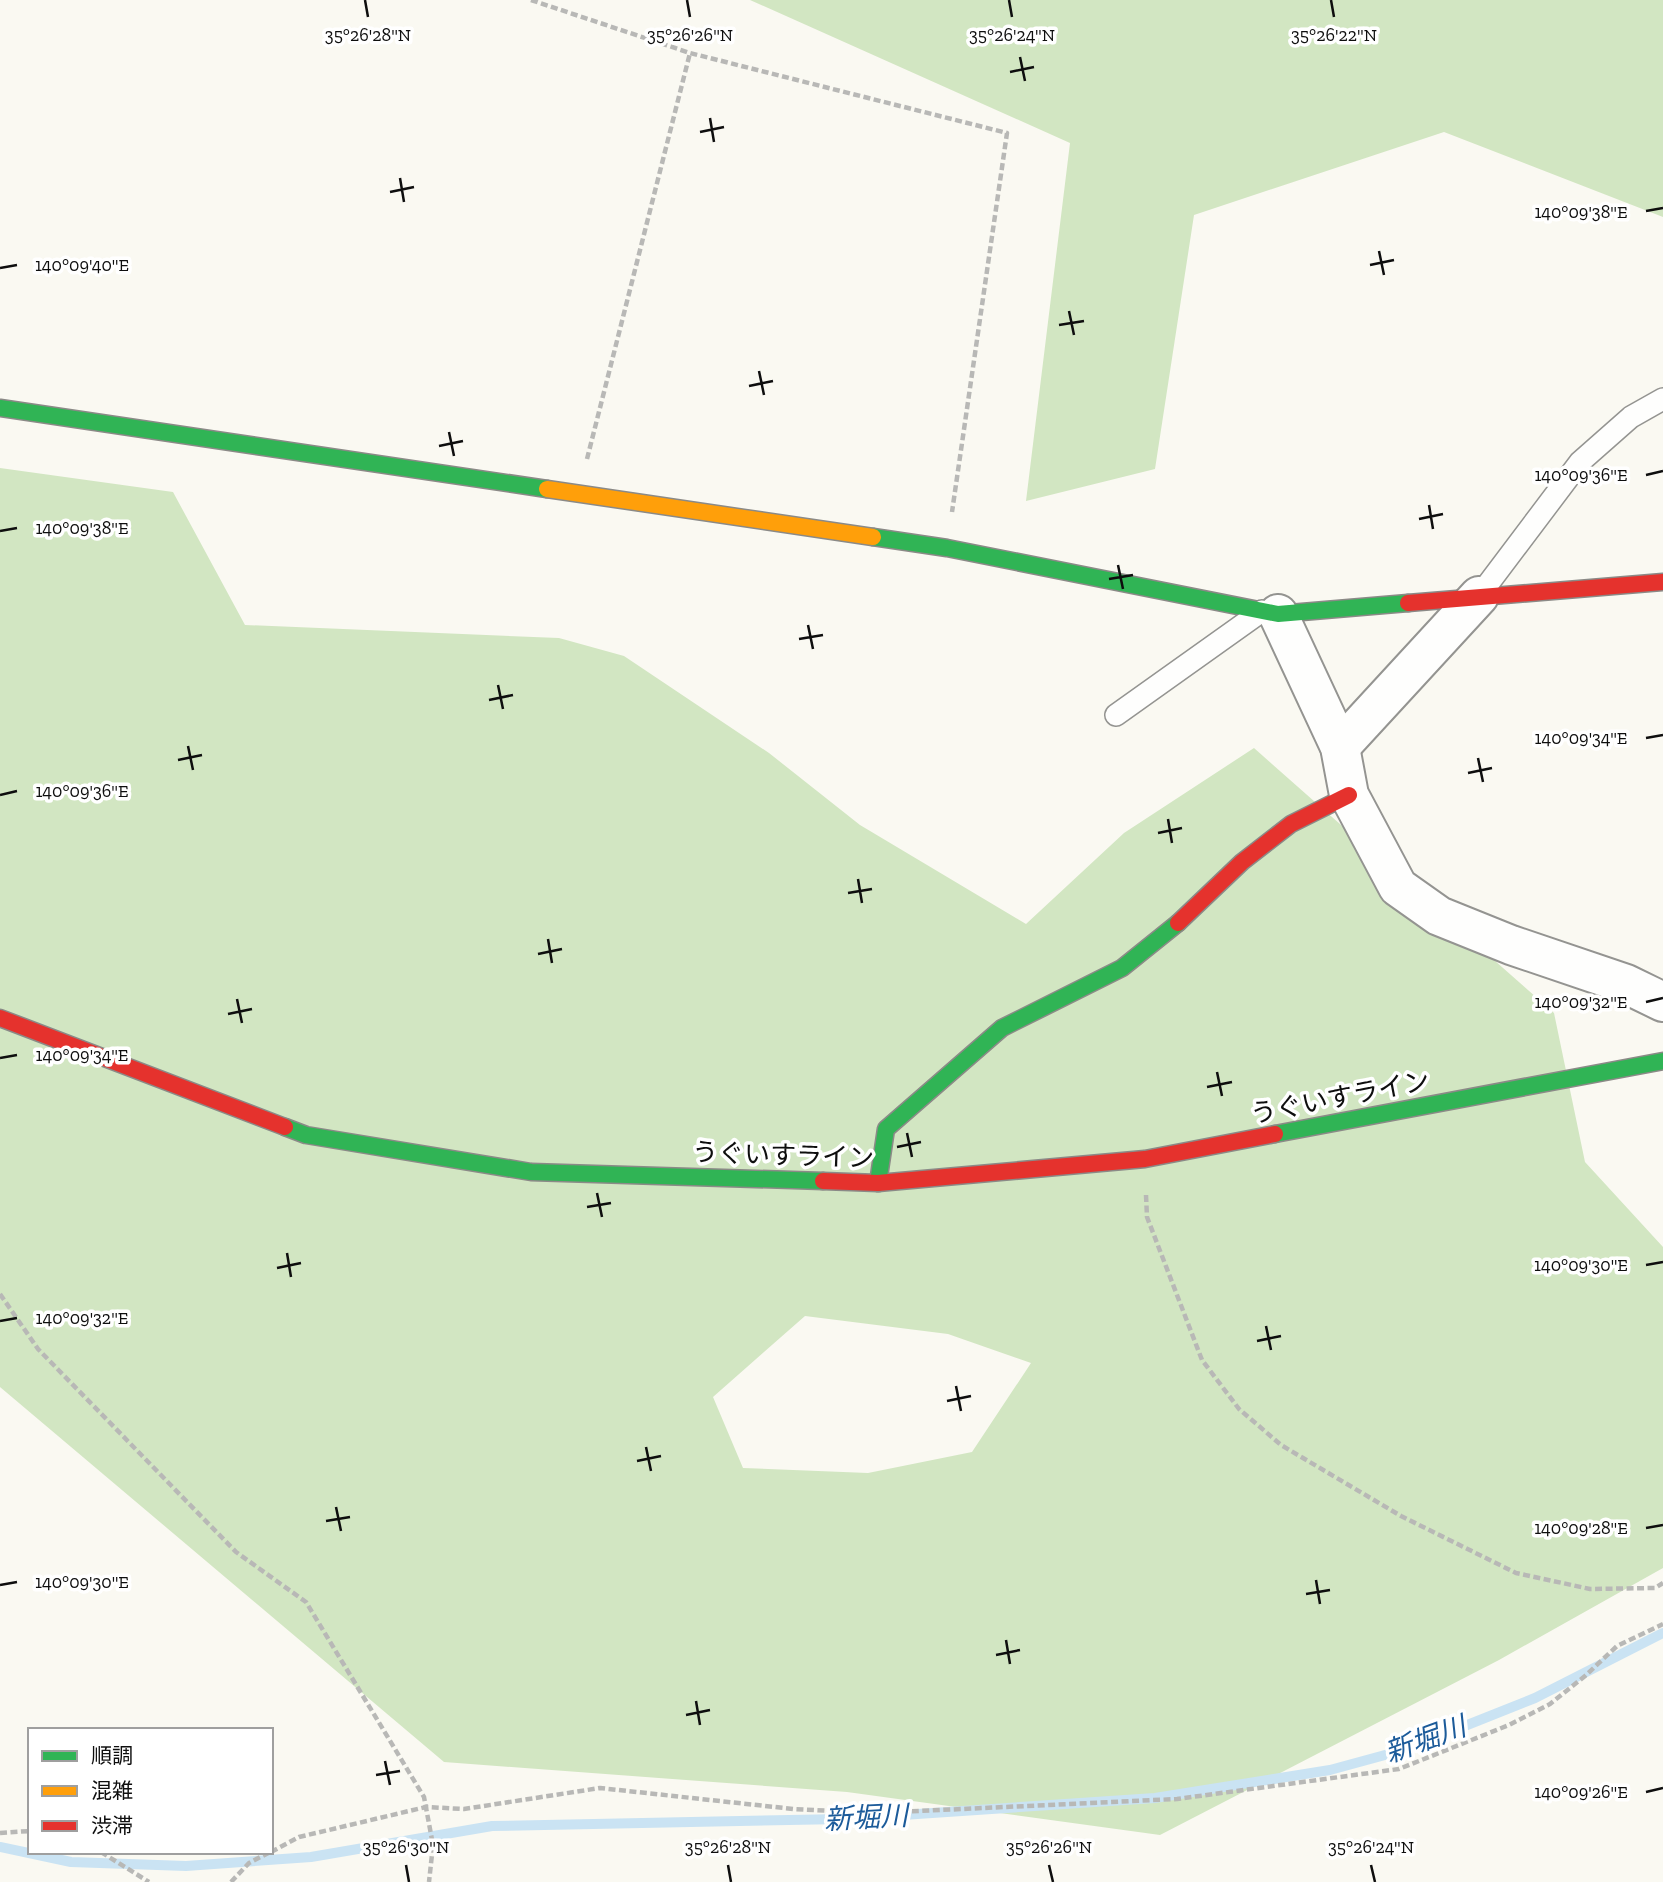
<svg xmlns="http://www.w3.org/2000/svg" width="1663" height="1882" font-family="'Zilla Slab','Noto Sans JP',serif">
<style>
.forest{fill:#d2e6c2;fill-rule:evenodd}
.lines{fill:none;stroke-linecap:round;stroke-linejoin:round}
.stream{stroke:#cae3f3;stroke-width:10}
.lane-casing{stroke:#949491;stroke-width:24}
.street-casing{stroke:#949491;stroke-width:42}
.fast-casing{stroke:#8b8a87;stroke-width:19}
.slow-casing{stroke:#8b8a87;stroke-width:19}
.jam-casing{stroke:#8b8a87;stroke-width:19}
.path{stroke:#b8b8b6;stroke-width:4.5;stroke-dasharray:7 3.5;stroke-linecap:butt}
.lane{stroke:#fefefd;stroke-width:21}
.street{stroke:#fefefd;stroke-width:38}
.fast{stroke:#30b455;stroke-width:16}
.slow{stroke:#ff9f0a;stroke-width:16}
.jam{stroke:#e5322d;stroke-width:16}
.ticks{fill:none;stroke:#0e0e0e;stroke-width:2.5}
.labels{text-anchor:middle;stroke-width:7;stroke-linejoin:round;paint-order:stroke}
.street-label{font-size:26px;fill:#0e0e0e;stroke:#fff}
.water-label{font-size:28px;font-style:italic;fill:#1c5b9a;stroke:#fff}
.ticks-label{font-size:18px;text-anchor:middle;fill:#0e0e0e;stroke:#fff;stroke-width:7;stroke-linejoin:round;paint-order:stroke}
</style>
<rect width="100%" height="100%" fill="#faf9f2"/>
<!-- forest -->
<g class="forest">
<polygon points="750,0 1663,0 1663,217 1444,132 1194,215 1155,469 1026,501 1070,143"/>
<path d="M0,468L173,492L245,625L559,638L624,656L769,753L860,825L1026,924L1124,833L1254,748L1554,1013L1585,1162L1663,1247V1568L1499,1660L1160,1835L847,1792L444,1762L0,1387ZM805,1316L948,1334L1031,1363L972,1452L868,1473L743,1468L713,1397Z"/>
</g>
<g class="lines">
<!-- stream -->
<polyline class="stream" points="0,1847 71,1862 186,1866 311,1857 492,1826 843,1819 1155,1798 1330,1770 1407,1749 1535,1698 1663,1633"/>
<defs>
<g id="lane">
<polyline points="1479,596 1580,462 1631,417 1663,399"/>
<polyline points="1116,715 1262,611"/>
</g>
<g id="street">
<polyline points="1278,614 1340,747 1349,795 1398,887 1439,916 1511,945 1626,984 1663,1002"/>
<polyline points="1340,747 1479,596"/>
</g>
<g id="fast">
<polyline points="0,408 547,489"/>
<polyline points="873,537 947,548 1278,614 1408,603"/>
<polyline points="285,1127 306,1135 531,1172 823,1181"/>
<polyline points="1275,1134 1663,1061"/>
<polyline points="878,1183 886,1129 1002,1028 1122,968 1178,923"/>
</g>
<polyline id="slow" points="547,489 873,537"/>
<g id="jam">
<polyline points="1408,603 1663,582"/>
<polyline points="1178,923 1242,862 1291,824 1349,795"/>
<polyline points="0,1018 285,1127"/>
<polyline points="823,1181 878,1183 1145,1159 1275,1134"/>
</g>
</defs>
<!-- lane casing -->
<use href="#lane" class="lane-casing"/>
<!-- street casing -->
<use href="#street" class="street-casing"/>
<!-- fast casing -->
<use href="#fast" class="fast-casing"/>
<!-- slow casing -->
<use href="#slow" class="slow-casing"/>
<!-- jam casing -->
<use href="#jam" class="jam-casing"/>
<!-- path -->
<g class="path">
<polyline points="531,0 690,53 1007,133 952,512"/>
<polyline points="587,459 690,53"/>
<polyline points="1146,1195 1147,1217 1202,1360 1239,1409 1281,1445 1401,1516 1516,1573 1590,1589 1655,1588 1663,1583"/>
<polyline points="0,1294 38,1349 236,1552 306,1602 424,1797 433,1845 429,1882"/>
<polyline points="0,1833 30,1831"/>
<polyline points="101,1852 149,1882"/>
<polyline points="271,1852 299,1837 426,1807 464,1809 600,1788 793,1809 876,1813 1177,1799 1399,1769 1509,1725 1550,1704 1585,1676 1617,1646 1663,1624"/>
<polyline points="231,1882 249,1863 270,1852"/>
</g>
<!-- lane -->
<use href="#lane" class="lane"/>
<!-- street -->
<use href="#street" class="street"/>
<!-- fast -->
<use href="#fast" class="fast"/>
<!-- slow -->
<use href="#slow" class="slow"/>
<!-- jam -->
<use href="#jam" class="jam"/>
</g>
<!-- ticks -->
<path class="ticks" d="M365,0L368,17M687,0L690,17M1009,0L1012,17M1331,0L1334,17M1020,57L1025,81M1010,72L1034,67M710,118L714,142M700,132L724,127M400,178L404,202M390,192L414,187M1646,211L1663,208M1379,251L1384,275M1370,265L1394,260M0,268L17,265M1069,311L1074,335M1059,325L1084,321M759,371L764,395M749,386L773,381M449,432L454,456M439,446L463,441M1646,475L1663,471M1429,505L1433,529M1419,519L1443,514M0,531L17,528M1118,565L1123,589M1109,579L1133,575M808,625L813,649M799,639L823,635M498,685L503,709M489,700L513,695M1646,738L1663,735M188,746L193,770M1478,758L1483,782M178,760L202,755M1468,773L1492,768M0,795L17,791M1168,819L1172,843M1158,833L1182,828M858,879L862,903M848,893L872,889M548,939L552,963M538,954L562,949M237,999L242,1023M1646,1002L1663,998M228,1014L252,1009M0,1058L17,1055M1217,1072L1222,1096M1207,1087L1232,1082M907,1133L912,1157M897,1147L921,1142M597,1193L602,1217M587,1207L611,1203M287,1253L291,1277M1646,1265L1663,1262M277,1268L301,1263M0,1321L17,1318M1266,1326L1271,1350M1257,1341L1281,1336M956,1386L961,1411M947,1401L971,1396M646,1447L651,1471M637,1461L661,1456M336,1507L341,1531M326,1521L350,1517M1646,1528L1663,1525M1316,1580L1320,1604M0,1585L17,1582M1306,1594L1330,1590M1006,1640L1010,1664M996,1655L1020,1650M696,1701L700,1725M686,1715L710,1710M385,1761L390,1785M376,1775L400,1771M1646,1792L1663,1788M406,1865L409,1882M728,1865L731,1882M1049,1865L1053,1882M1371,1865L1375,1882"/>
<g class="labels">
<!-- street labels -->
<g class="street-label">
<text transform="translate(1340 1097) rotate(-11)" y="9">うぐいすライン</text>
<text transform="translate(783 1155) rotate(2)" y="9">うぐいすライン</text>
</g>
<!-- water labels -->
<g class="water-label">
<text transform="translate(1425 1739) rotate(-20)" y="10">新堀川</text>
<text transform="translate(866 1817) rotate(-3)" y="10">新堀川</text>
</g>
</g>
<g class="ticks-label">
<text x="368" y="41">35°26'28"N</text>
<text x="690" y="41">35°26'26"N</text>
<text x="1012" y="41">35°26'24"N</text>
<text x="1334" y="41">35°26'22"N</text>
<text x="1581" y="218">140°09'38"E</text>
<text x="82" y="271">140°09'40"E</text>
<text x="1581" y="481">140°09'36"E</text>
<text x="82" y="534">140°09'38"E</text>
<text x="1581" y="744">140°09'34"E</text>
<text x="82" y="797">140°09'36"E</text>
<text x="1581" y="1008">140°09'32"E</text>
<text x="82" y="1061">140°09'34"E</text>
<text x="1581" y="1271">140°09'30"E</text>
<text x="82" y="1324">140°09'32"E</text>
<text x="1581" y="1534">140°09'28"E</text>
<text x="82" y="1588">140°09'30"E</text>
<text x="1581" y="1798">140°09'26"E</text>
<text x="406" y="1853">35°26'30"N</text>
<text x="728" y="1853">35°26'28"N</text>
<text x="1049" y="1853">35°26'26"N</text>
<text x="1371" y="1853">35°26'24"N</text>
</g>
<!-- legend -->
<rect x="28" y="1728" width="245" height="126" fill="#ffffff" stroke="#9f9f9f" stroke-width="2"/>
<rect x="42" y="1751" width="35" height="10" fill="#30b455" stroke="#9f9f9f" stroke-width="2"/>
<text x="91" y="1763" font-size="21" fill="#0e0e0e">順調</text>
<rect x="42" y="1786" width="35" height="10" fill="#ff9f0a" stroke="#9f9f9f" stroke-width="2"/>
<text x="91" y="1798" font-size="21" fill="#0e0e0e">混雑</text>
<rect x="42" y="1821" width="35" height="10" fill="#e5322d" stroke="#9f9f9f" stroke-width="2"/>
<text x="91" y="1833" font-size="21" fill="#0e0e0e">渋滞</text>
</svg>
